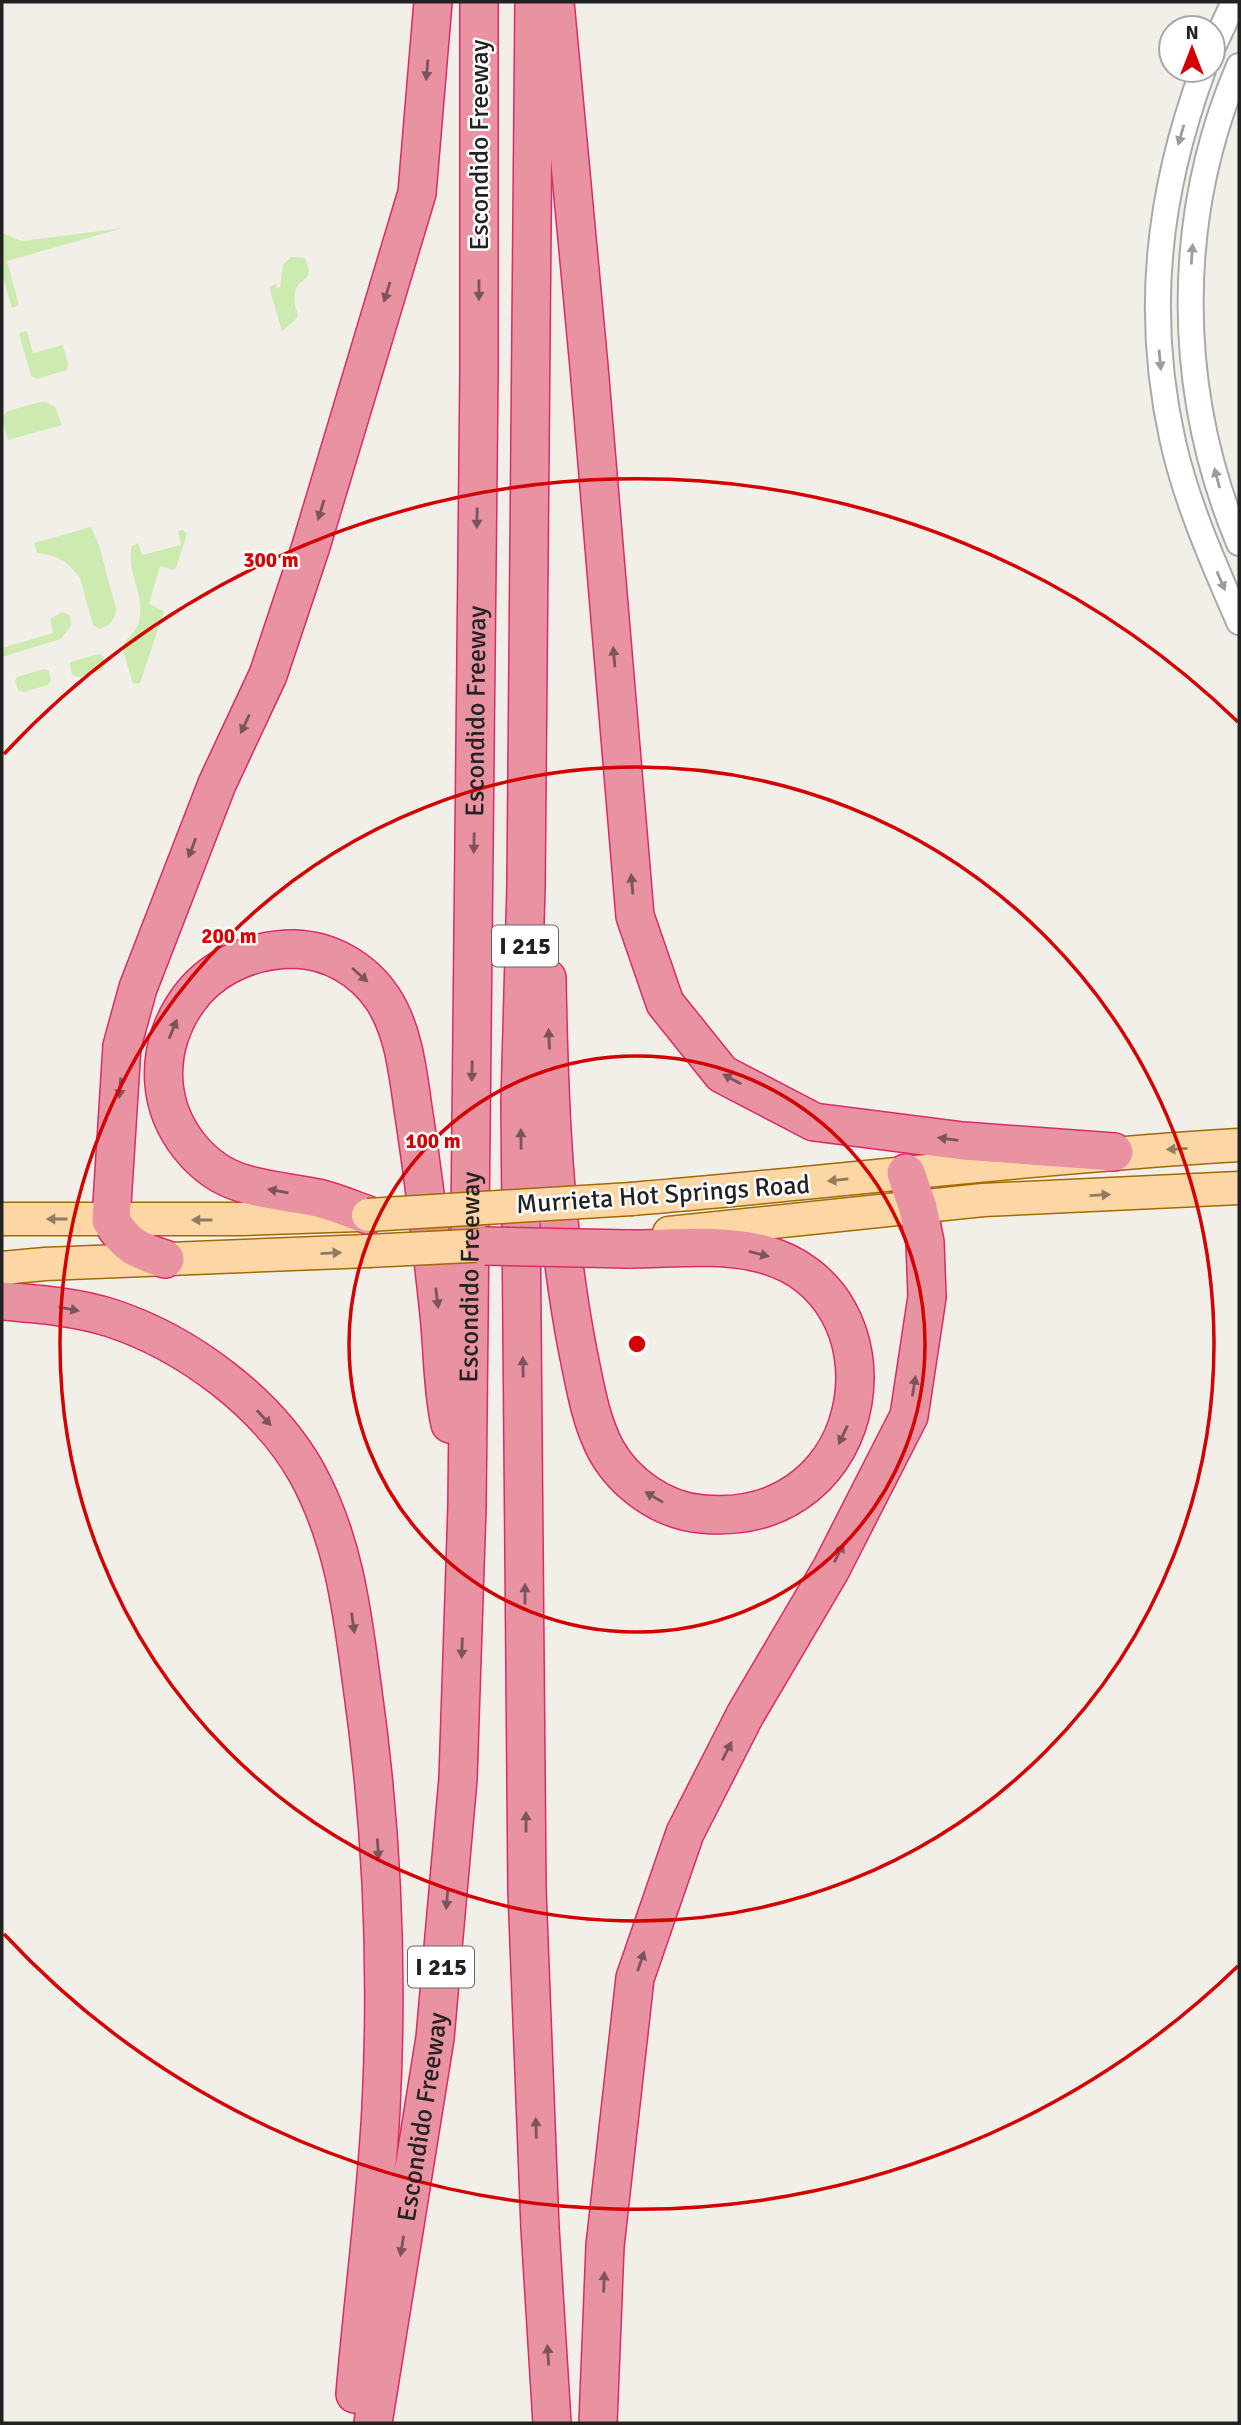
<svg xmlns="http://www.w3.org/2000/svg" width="1241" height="2425" font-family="Signika,sans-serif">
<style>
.grass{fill:#cdebb0}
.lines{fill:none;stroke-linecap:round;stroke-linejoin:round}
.tertiary-casing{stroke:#a9a9a9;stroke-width:28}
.primary-casing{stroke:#a06b00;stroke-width:35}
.motorway-casing{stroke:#dc2a67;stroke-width:40}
.tertiary{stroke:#fff;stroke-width:24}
.primary{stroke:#fcd6a4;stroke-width:32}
.motorway{stroke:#e892a2;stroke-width:37}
.primary-bridge-casing{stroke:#a06b00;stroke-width:35;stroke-linecap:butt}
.motorway-bridge-casing{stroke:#dc2a67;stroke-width:40;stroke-linecap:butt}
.primary-bridge{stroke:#fcd6a4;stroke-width:32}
.motorway-bridge{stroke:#e892a2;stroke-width:37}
.oneway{fill:#7b545c}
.oneway2{fill:#9c9c9c}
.oneway3{fill:#8f7c63}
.ring{fill:none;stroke:#d40000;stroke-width:3.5}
.labels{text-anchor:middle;stroke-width:5;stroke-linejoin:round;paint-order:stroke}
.shield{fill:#fff;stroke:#646464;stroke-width:2}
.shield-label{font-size:24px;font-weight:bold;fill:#222}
.street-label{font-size:26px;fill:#222;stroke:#fff}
.centre{fill:#d40000;stroke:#fff;stroke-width:3.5}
.ring-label{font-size:21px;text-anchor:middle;font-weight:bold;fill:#d40000;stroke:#fff;stroke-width:5;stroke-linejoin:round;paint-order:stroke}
</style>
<rect width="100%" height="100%" fill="#f2efe9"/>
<!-- grass -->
<g class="grass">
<polygon points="123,228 7,261 19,305 12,308 2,274 2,233 22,241"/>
<path d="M291,257L305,258C317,282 297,277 295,293C292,317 309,311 282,331L269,287L276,284L277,288L280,287L283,265Z"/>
<polygon points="27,331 33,353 63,345 68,364 67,370 37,379 31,376 19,333"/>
<polygon points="39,402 46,402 55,407 62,425 8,440 2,417 8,411"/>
<path d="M91,527L99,545L116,609C116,620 109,626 99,629L93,625L80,578C69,562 57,555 37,553L34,543Z"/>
<path d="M183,530L187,534L176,568L173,570L160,566L149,604L164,611L140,683L133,684L122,647C126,639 134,634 138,624C148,599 125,572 132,546L138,543L142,555L181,545L178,531Z"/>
<polygon points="62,612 70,615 71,626 61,639 2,657 2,648 53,633 50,619"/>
<polygon points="98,654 103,656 105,665 102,670 78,677 72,675 70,664 71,662"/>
<polygon points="44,669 49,671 51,680 48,685 24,692 18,690 15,680 17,677"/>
</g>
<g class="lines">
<defs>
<g id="tertiary">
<polyline points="1213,47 1234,2"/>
<path d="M1239,66C1174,218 1175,390 1239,543"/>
<path d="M1203,70C1158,193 1144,313 1173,442C1187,504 1214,564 1239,622"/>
</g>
<g id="primary">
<path d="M632,1199C834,1182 1036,1157 1239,1145"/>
<polyline points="2,1219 242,1219 359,1215"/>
<polyline points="669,1233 983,1200 1239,1188"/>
<polyline points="2,1268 45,1264 368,1251"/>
</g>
<g id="motorway">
<polyline points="534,2 526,886 520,1102 527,1890 540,2228 552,2423"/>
<polyline points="555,2 589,367 635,916 665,1003 722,1074 814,1122 963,1141 1114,1152"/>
<path d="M547,978C549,1102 554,1229 578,1352C585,1385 590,1420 606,1450C625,1484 663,1511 702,1514C878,1530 909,1289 759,1253C717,1243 670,1249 628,1249"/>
<path d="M368,1215C351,1209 335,1202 318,1198C294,1193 269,1191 245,1184C201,1172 168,1129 164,1084C161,1050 173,1017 195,991C220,963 257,949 294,949C330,950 363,969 383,999C405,1033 408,1076 414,1115C424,1181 432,1248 439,1314C443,1351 442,1388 450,1424"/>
<path d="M165,1259C137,1250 126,1246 111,1220L122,1046L138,988L217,784L268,675L311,546L417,193L433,2"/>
<path d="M2,1301C38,1304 76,1307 111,1318C187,1343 267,1402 307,1473C344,1541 352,1610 362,1685C382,1825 388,1968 381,2108C376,2204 363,2299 355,2394"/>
<path id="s1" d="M373,2423L435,2038L458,1779L467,1506L479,371V2"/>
<polyline points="598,2423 605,2246 635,1978 685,1833 745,1715 831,1569 909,1416 927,1297 925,1242 918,1208 906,1173"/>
</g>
</defs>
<!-- tertiary casing -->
<use href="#tertiary" class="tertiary-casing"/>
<!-- primary casing -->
<use href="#primary" class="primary-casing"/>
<!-- motorway casing -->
<use href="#motorway" class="motorway-casing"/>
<!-- tertiary -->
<use href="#tertiary" class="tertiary"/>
<!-- primary -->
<use href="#primary" class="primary"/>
<!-- motorway -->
<use href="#motorway" class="motorway"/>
<defs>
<g id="primary-bridge">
<polyline points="368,1215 632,1199"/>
<polyline points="368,1251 510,1244"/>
</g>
<polyline id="motorway-bridge" points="485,1246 628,1249"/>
</defs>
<!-- primary-bridge casing -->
<use href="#primary-bridge" class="primary-bridge-casing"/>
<!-- motorway-bridge casing -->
<use href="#motorway-bridge" class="motorway-bridge-casing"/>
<!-- primary-bridge -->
<use href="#primary-bridge" class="primary-bridge"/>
<!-- motorway-bridge -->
<use href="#motorway-bridge" class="motorway-bridge"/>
</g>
<!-- one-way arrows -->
<defs><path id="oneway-solid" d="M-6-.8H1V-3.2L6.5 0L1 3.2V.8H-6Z" transform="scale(1.75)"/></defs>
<g class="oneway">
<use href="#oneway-solid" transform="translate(427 70) rotate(95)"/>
<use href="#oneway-solid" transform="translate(479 290) rotate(90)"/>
<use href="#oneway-solid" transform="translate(387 292) rotate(107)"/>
<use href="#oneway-solid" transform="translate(321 510) rotate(107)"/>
<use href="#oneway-solid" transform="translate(477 518) rotate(91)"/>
<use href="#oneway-solid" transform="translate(614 657) rotate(-95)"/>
<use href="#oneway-solid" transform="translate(245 724) rotate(115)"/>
<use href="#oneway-solid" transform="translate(474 843) rotate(91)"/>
<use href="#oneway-solid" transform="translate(192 848) rotate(111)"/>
<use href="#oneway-solid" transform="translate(632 884) rotate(-95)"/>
<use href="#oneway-solid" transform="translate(360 975) rotate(42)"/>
<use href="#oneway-solid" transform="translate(173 1029) rotate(-68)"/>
<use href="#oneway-solid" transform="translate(549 1039) rotate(-93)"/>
<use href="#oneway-solid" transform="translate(472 1071) rotate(91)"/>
<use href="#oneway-solid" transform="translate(732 1079) rotate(-152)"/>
<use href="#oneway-solid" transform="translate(120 1088) rotate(94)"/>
<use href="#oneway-solid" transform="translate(521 1139) rotate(-91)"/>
<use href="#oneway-solid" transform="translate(948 1139) rotate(-173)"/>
<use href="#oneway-solid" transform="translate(278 1191) rotate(-170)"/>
<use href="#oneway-solid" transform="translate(759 1254) rotate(14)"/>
<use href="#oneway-solid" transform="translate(437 1298) rotate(83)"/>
<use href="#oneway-solid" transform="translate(69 1309) rotate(12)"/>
<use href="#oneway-solid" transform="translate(523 1367) rotate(-91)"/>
<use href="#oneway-solid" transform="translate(914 1386) rotate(-81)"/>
<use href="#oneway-solid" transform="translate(264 1418) rotate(47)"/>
<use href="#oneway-solid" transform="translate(843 1435) rotate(115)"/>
<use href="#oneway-solid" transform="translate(654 1497) rotate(-149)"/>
<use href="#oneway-solid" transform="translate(839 1553) rotate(-63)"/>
<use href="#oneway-solid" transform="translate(525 1594) rotate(-90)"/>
<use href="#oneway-solid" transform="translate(353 1623) rotate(82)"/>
<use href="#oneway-solid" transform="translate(462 1648) rotate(92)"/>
<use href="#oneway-solid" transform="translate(727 1751) rotate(-63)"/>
<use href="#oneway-solid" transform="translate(526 1822) rotate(-90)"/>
<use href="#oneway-solid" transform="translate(378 1849) rotate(86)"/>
<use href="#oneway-solid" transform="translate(447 1899) rotate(95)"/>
<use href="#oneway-solid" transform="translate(641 1961) rotate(-71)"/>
<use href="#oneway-solid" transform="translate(536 2128) rotate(-92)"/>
<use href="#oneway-solid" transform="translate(402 2246) rotate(99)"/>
<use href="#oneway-solid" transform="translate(604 2282) rotate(-88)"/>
<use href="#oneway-solid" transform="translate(548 2355) rotate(-94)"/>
</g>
<g class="oneway2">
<use href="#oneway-solid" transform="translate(1181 135) rotate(106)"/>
<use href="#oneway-solid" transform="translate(1192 254) rotate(-86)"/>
<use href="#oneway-solid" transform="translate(1160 360) rotate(85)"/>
<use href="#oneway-solid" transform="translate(1217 478) rotate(-105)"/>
<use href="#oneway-solid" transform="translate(1221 581) rotate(67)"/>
</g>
<g class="oneway3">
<use href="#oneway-solid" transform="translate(1177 1149) rotate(177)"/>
<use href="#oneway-solid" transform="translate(838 1180) rotate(174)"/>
<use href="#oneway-solid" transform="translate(1100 1195) rotate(-3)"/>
<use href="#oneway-solid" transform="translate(57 1219) rotate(-180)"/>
<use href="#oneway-solid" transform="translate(202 1220) rotate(180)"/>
<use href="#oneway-solid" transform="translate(331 1253) rotate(-3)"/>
</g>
<!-- distance rings -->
<g class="ring">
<circle cx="637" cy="1344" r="288"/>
<circle cx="637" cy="1344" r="577"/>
<path d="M1238 1966A865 865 0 0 1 4 1934M4 754A865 865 0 0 1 1238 722"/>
</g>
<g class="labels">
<!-- shield labels -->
<g class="shield">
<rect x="492" y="925.5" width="66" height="41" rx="5"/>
<rect x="408" y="1946.5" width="66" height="41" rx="5"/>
</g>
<g class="shield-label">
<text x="525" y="954">I 215</text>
<text x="441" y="1975">I 215</text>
</g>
<!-- street labels -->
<g class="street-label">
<text transform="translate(479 145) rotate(-90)" y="9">Escondido Freeway</text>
<text dy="9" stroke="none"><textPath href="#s1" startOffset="1718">Escondido Freeway</textPath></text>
<text transform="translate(663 1194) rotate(-4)" y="9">Murrieta Hot Springs Road</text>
<text dy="9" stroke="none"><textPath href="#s1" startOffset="1152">Escondido Freeway</textPath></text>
<text dy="9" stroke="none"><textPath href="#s1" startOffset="310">Escondido Freeway</textPath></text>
</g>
</g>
<circle cx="637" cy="1344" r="10" class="centre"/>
<g class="ring-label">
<text x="271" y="567">300 m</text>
<text x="229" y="943">200 m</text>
<text x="433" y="1148">100 m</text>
</g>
<!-- border -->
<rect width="1241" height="2425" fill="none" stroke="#222222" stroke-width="7"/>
<!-- north arrow -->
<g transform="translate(1192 49)"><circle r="33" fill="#ffffff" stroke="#a7a7a7" stroke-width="2"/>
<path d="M0-5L12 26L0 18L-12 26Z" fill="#d40000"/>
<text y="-10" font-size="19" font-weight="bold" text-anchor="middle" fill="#222222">N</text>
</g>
</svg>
